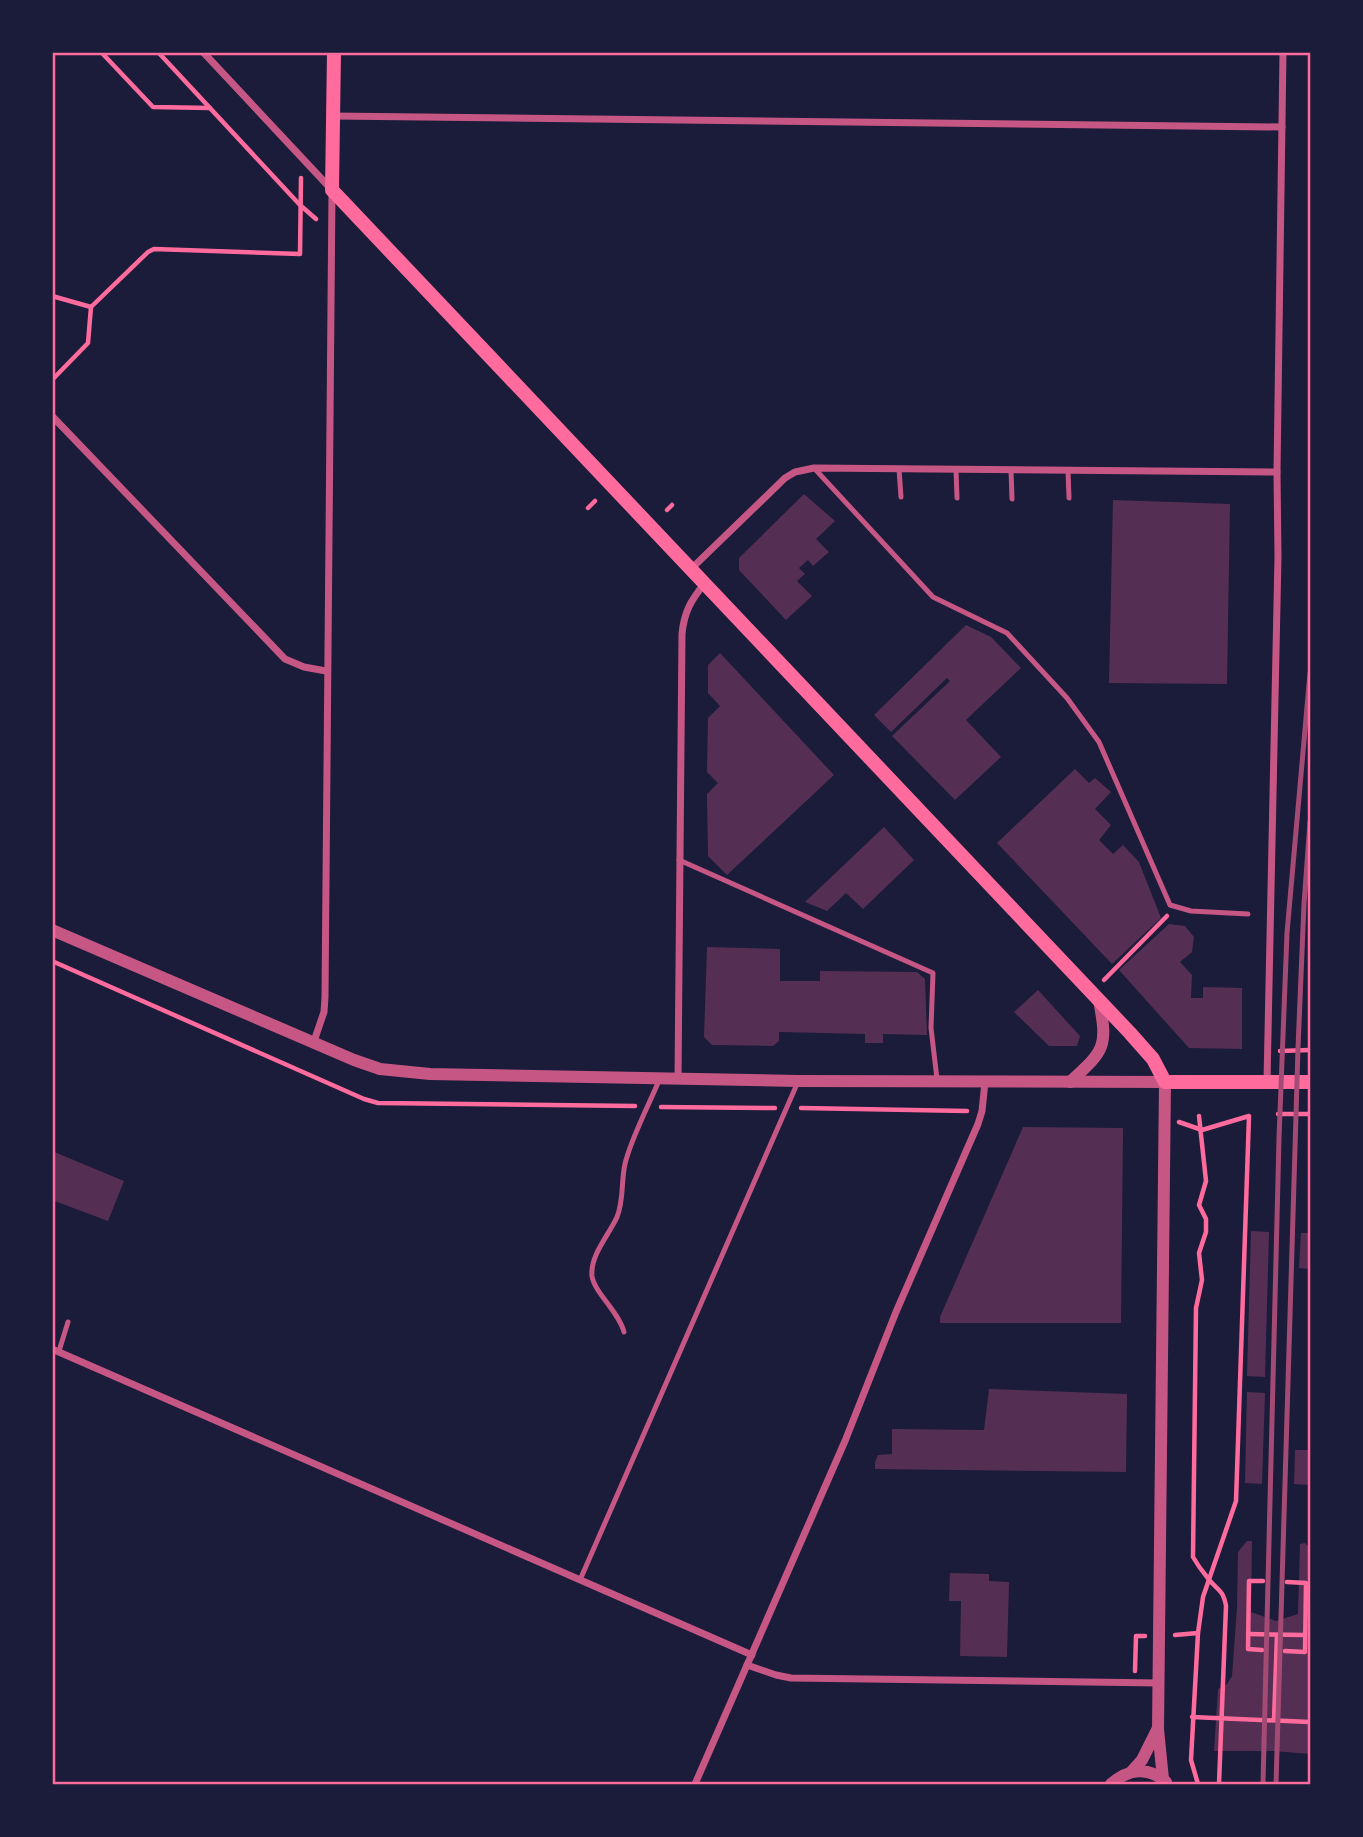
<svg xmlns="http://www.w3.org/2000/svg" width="1363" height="1837" font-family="Signika,sans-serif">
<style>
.building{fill:#542f53}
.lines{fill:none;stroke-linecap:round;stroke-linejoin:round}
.path{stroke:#ff6b9d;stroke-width:4.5}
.service{stroke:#c65784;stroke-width:5}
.minor{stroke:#c65784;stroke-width:7}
.tertiary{stroke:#c65784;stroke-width:12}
.secondary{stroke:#ff6b9d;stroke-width:14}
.rail{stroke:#a44b75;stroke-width:5}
.neatline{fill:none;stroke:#ff6b9d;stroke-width:2.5}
</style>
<rect width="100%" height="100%" fill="#1b1b3a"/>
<!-- building -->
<g class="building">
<polygon points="804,494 835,521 816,539 829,552 813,566 808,560 799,568 805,574 797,581 812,596 786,620 739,570 739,558"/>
<polygon points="1113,500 1230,504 1227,684 1109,683"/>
<polygon points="966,625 991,637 1021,668 966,720 1001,757 955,800 892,736 950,681 947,678 891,732 874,715"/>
<polygon points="720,653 834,775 727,875 708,856 707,794 718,783 707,772 708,718 720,706 708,693 708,665"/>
<polygon points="1075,769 1089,783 1095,778 1111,792 1095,809 1111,825 1099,840 1113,854 1123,845 1139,862 1161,918 1112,964 997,843"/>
<polygon points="884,827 914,860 863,909 846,893 827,911 805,902"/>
<polygon points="1169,924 1185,926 1194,937 1192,952 1180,962 1192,975 1191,998 1203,998 1203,987 1242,988 1242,1049 1189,1048 1119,970"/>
<polygon points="707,947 780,949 780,981 820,981 820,971 917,972 925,979 927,1035 883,1034 883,1043 865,1043 865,1034 779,1032 779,1041 773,1046 712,1045 704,1037"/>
<polygon points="1038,990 1080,1036 1077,1046 1049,1046 1014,1012"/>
<polygon points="1023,1127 1123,1128 1121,1323 940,1323 940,1317"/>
<polygon points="52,1151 124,1181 108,1221 52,1200"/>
<polygon points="1251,1231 1269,1232 1265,1377 1247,1376"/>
<polygon points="1301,1233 1310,1233 1310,1269 1299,1268"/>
<polygon points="989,1389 1127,1394 1126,1472 875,1469 875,1462 878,1455 892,1454 892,1429 984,1430"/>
<polygon points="1247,1392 1265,1393 1262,1484 1245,1483"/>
<polygon points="1295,1450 1310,1450 1310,1485 1294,1484"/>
<polygon points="1247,1541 1252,1541 1251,1612 1276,1621 1298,1614 1300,1544 1305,1543 1310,1548 1310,1754 1273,1751 1214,1751 1218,1689 1227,1684 1232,1676 1237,1608 1238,1552"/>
<polygon points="950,1573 989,1574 989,1581 1009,1582 1007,1657 960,1656 961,1601 949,1601"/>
</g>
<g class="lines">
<!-- path -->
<g class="path">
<polyline points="101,52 153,107 210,108"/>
<polyline points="158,52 300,205 316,219"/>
<polyline points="52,296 91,307"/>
<polyline points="52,380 88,343 91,307 148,252 154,249 300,254 301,178"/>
<polyline points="588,508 595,501"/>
<polyline points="667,510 672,505"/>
<polyline points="52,961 364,1099 378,1103 635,1106"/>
<polyline points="1104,980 1167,916"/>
<polyline points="1280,1051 1310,1050"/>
<polyline points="661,1107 775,1108"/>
<polyline points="801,1108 967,1111"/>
<polyline points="1278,1114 1310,1114"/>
<path d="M1199,1116L1206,1181L1199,1205L1206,1219V1232L1199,1253L1202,1280L1196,1308L1193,1557C1197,1564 1202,1571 1207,1577C1216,1590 1223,1588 1226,1606L1219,1784"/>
<polyline points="1179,1122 1202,1130 1249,1116 1236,1501 1203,1597 1198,1633 1191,1760 1198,1784"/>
<polyline points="1248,1634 1305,1635"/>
<polyline points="1175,1635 1198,1633"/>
<polyline points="1262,1650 1248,1649 1249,1581 1263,1581"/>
<polyline points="1285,1651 1305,1652 1306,1583 1287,1582"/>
<polyline points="1135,1671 1136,1636 1145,1636"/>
<polyline points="1192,1717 1310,1722"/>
<polyline points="1274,1720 1277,1635"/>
</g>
<!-- service -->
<g class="service">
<polyline points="814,468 933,597 1007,633 1067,698 1099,742 1170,905 1191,911 1248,914"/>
<polyline points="899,469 901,497"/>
<polyline points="956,470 957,498"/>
<polyline points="1011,470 1012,499"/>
<polyline points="1068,471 1069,498"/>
<polyline points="679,860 933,973 931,1028 937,1079"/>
<path d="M624,1332C619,1312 594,1292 592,1276C590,1255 609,1235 617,1217C624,1200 621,1181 625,1164C631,1138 650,1103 660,1078"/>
<polyline points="59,1351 68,1322"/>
<polyline points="580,1580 797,1084"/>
</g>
<!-- minor -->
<g class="minor">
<polyline points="203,52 332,190 325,997 324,1012 313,1044"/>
<polyline points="333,116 1282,127"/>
<polyline points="52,416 285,659 304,667 326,671"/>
<polyline points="691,569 785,478 795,472 814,468 1277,472"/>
<path d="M678,1079L682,634C684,612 691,600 705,583"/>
<polyline points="1267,1081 1278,556 1277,472 1283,52"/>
<polyline points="52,1349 752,1655"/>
<polyline points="747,1665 776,1675 791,1678 1159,1683"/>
<polyline points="695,1784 845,1441 896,1312 978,1124 982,1111 985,1082"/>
</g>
<!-- tertiary -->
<g class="tertiary">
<polyline points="52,930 354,1060 380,1069 430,1074 798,1081 1165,1082 1158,1729 1163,1779"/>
<path d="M1070,1082C1105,1050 1108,1047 1099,1000"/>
<polyline points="1132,1771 1142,1760 1157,1730"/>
<path d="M1111,1784C1128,1769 1148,1766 1166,1782"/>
</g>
<!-- secondary -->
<polyline class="secondary" points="334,52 332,190 1130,1033 1153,1059 1165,1082 1310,1082"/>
<!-- rail -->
<g class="rail">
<polyline points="1263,1784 1279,1138 1287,933 1310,673"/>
<polyline points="1276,1784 1298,1048 1304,904 1310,822"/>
</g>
</g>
<!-- border -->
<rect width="1363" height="1837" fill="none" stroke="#1b1b3a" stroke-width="108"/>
<rect x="54" y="54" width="1255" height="1729" class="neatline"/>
</svg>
